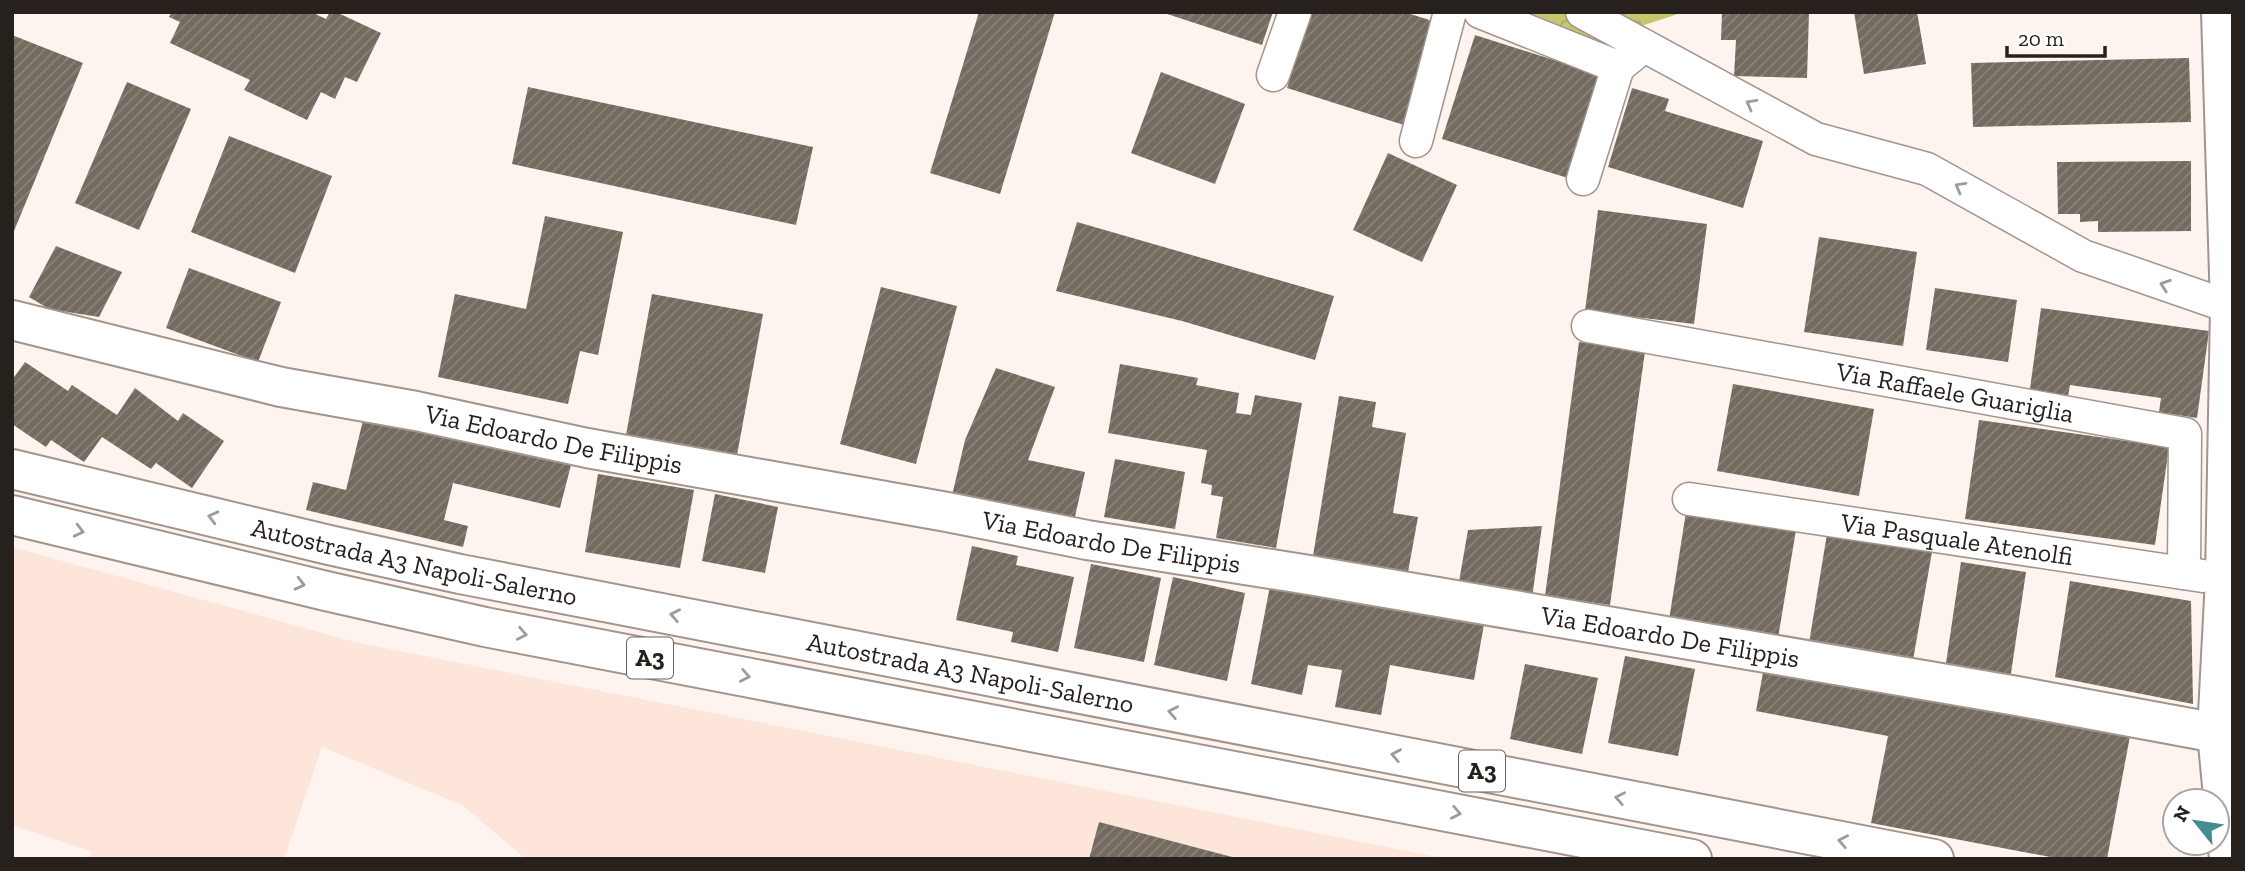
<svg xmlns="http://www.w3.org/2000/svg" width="2245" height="871" font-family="'Zilla Slab',serif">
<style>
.built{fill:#fee5da}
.forest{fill:url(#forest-crowns)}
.building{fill:url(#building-hatch)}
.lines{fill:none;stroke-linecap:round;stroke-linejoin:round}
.street-casing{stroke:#a3948d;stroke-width:35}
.secondary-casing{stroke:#a3948d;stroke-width:42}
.highway-casing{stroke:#a3948d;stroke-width:42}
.street{stroke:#fff;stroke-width:32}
.secondary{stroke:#fff;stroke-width:38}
.highway{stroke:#fff;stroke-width:38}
.oneway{stroke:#9e9b9a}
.labels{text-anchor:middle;stroke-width:6;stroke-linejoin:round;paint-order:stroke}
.shield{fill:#fff;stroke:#686462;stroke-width:2}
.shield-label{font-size:24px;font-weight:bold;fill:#27211e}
.street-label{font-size:26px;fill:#27211e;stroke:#fff}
</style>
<defs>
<pattern id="forest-crowns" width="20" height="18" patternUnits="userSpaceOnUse" patternTransform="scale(1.75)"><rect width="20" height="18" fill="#c7c66f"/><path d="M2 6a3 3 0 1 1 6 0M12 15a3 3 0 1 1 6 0" fill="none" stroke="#abaa60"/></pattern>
<pattern id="building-hatch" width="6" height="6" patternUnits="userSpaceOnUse" patternTransform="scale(1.75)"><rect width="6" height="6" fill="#736b5f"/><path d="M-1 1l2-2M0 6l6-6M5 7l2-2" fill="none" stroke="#8a837b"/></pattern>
</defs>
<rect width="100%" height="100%" fill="#fdf3ef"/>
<!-- built -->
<polygon class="built" points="12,547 355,642 1448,859 526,859 462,805 322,747 284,859 89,859 91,851 12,825"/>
<!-- forest -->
<polygon class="forest" points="1514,12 1684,12 1586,44"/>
<!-- building -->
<g class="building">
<polygon points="172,12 311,12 326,19 330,12 336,12 381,33 357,82 345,77 335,99 321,92 307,120 244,90 250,80 170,43 180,22 169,17"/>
<polygon points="979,12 1055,12 1000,194 930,173"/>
<polygon points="1161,12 1273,12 1262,45"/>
<polygon points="1311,12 1404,12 1439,23 1407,126 1287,88"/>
<polygon points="1722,12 1809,13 1807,78 1734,76 1736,40 1721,40"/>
<polygon points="1854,12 1917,12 1926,64 1864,74"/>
<polygon points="12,35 83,63 12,236"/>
<polygon points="1475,35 1601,75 1568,178 1442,139"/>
<polygon points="2189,58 2191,122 1973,127 1971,63"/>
<polygon points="1161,72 1245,104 1215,184 1131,153"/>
<polygon points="127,82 191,109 139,230 75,203"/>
<polygon points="528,87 813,147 796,225 512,164"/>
<polygon points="1632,88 1669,99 1665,111 1763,141 1743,208 1608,167"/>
<polygon points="229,136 332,176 295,273 191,232"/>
<polygon points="1388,153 1457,185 1422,262 1353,230"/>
<polygon points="2191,161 2191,231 2098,232 2098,221 2080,222 2080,214 2058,214 2057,162"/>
<polygon points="1598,210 1707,224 1694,324 1585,311"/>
<polygon points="545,216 623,232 598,355 580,351 568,404 438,377 455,294 526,309"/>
<polygon points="1077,222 1334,296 1315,360 1182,321 1056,291"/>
<polygon points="1819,237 1917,252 1903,346 1804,332"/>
<polygon points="56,246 122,272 99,317 49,309 29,297"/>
<polygon points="189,268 281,302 258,362 166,328"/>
<polygon points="881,287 957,306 916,464 840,444"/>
<polygon points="1935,288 2017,300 2008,362 1926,350"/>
<polygon points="652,294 763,314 737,455 626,435"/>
<polygon points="2041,308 2209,331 2197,418 2159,412 2161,398 2070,385 2067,402 2029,396"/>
<polygon points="1579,342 1645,351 1610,605 1545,596"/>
<polygon points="25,362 68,391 72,385 117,415 135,388 178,421 183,413 224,441 192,488 156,463 151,469 102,437 84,462 51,440 46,447 12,424 12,380"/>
<polygon points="1120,364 1198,378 1196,385 1239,393 1236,413 1251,415 1255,395 1302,403 1276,548 1216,538 1223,497 1211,495 1212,485 1201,483 1207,450 1108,433"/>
<polygon points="996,368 1055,387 1028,460 1085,472 1074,521 951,500 965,440"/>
<polygon points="1733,384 1874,409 1859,496 1717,471"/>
<polygon points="1339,396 1376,402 1372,427 1406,433 1393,513 1418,517 1408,572 1313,556"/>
<polygon points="365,412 572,461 560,508 453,483 444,520 468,526 463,547 306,510 313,482 346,490"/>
<polygon points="1979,420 2169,447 2155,545 1965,519"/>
<polygon points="1115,459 1185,472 1175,529 1104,517"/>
<polygon points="598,474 694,490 680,568 585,552"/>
<polygon points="715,494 778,507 765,573 702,561"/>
<polygon points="1686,512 1796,530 1778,638 1669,620"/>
<polygon points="1542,526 1531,605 1457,593 1468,530"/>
<polygon points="1827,534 1932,552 1913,660 1809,643"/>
<polygon points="972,546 1018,556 1016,565 1074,577 1058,652 1011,642 1013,632 956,620"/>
<polygon points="1961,562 2026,572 2010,680 1945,670"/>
<polygon points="1091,564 1161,578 1144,662 1074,648"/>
<polygon points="1173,577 1245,593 1227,681 1154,665"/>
<polygon points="1271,581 1485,619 1474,680 1390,665 1381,715 1335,707 1342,670 1308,665 1302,695 1251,684"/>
<polygon points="2070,581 2191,601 2193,704 2055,677"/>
<polygon points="1625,656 1695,669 1678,756 1608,743"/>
<polygon points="1525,664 1598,678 1582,754 1510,739"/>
<polygon points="1764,667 2130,736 2107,859 2061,859 1871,823 1888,736 1756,711"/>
<polygon points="1099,822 1236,858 1236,859 1089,859"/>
</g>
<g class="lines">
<defs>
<g id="street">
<polyline points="1480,12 1618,67 1644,46"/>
<polyline points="1582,12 1816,139 1927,169 2083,256 2233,308"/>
<polyline points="1273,75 1295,12"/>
<polyline points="1416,141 1450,12"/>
<polyline points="1583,179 1618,67"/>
<path id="s1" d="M1588,326L2185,434L2184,573"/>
<path id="s2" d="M1689,499L2203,576"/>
</g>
<g id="secondary">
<polyline points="2221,12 2230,307 2225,579 2217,733 2229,859"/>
<path id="s3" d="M12,320L281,387L416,411L587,448L947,512L1087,540L1309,575L2017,696L2217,733"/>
</g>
<g id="highway">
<path id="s4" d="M12,469L329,545L460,574L1934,859"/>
<polyline points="12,515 326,591 485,627 1692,859"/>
</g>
</defs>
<!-- street casing -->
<use href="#street" class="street-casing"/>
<!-- secondary casing -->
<use href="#secondary" class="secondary-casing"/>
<!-- highway casing -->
<use href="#highway" class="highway-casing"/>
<!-- street -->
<use href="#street" class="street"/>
<!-- secondary -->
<use href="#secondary" class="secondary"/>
<!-- highway -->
<use href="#highway" class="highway"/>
</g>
<!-- one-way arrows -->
<defs><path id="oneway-chevron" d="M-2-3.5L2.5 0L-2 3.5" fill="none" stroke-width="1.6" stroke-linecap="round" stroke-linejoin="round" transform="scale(1.75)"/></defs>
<g class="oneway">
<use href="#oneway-chevron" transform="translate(1751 104) rotate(-151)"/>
<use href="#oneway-chevron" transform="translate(1960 187) rotate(-151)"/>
<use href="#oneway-chevron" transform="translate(2165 285) rotate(-161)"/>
<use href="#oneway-chevron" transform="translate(213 517) rotate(-166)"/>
<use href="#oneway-chevron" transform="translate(79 531) rotate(14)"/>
<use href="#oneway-chevron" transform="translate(300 584) rotate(14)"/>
<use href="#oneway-chevron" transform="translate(675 615) rotate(-169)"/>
<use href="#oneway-chevron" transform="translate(522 634) rotate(11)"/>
<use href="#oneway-chevron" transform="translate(745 676) rotate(11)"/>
<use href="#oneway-chevron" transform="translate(1173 712) rotate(-169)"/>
<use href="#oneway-chevron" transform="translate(1396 755) rotate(-169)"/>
<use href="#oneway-chevron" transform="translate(1620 798) rotate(-169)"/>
<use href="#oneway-chevron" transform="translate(1456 813) rotate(11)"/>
<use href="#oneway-chevron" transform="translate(1843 841) rotate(-169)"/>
</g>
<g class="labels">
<!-- shield labels -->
<g class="shield">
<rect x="627" y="637.5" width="46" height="41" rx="5"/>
<rect x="1459" y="750.5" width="46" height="41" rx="5"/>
</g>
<g class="shield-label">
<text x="650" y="666">A3</text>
<text x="1482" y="779">A3</text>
</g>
<!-- street labels -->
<g class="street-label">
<text dy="9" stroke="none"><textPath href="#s1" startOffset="373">Via Raffaele Guariglia</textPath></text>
<text dy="9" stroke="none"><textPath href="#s3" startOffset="555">Via Edoardo De Filippis</textPath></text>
<text dy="9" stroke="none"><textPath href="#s2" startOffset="271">Via Pasquale Atenolfi</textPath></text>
<text dy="9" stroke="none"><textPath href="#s3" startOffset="1122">Via Edoardo De Filippis</textPath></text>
<text dy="9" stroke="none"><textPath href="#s4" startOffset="413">Autostrada A3 Napoli-Salerno</textPath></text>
<text dy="9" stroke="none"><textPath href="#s3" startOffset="1689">Via Edoardo De Filippis</textPath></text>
<text dy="9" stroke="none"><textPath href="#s4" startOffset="980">Autostrada A3 Napoli-Salerno</textPath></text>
</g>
</g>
<!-- border -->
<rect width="2245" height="871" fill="none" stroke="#27211e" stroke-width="28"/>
<!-- north arrow -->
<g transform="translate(2196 822) rotate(300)"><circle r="33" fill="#ffffff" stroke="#a9a6a5" stroke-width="2"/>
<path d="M0-5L12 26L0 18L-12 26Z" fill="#448c92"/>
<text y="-10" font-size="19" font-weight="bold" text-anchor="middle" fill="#27211e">N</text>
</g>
<!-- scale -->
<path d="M2007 46v10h98v-10" fill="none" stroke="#27211e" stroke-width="3.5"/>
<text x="2018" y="46" font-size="21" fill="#27211e" stroke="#ffffff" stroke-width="5" paint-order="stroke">20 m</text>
</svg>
